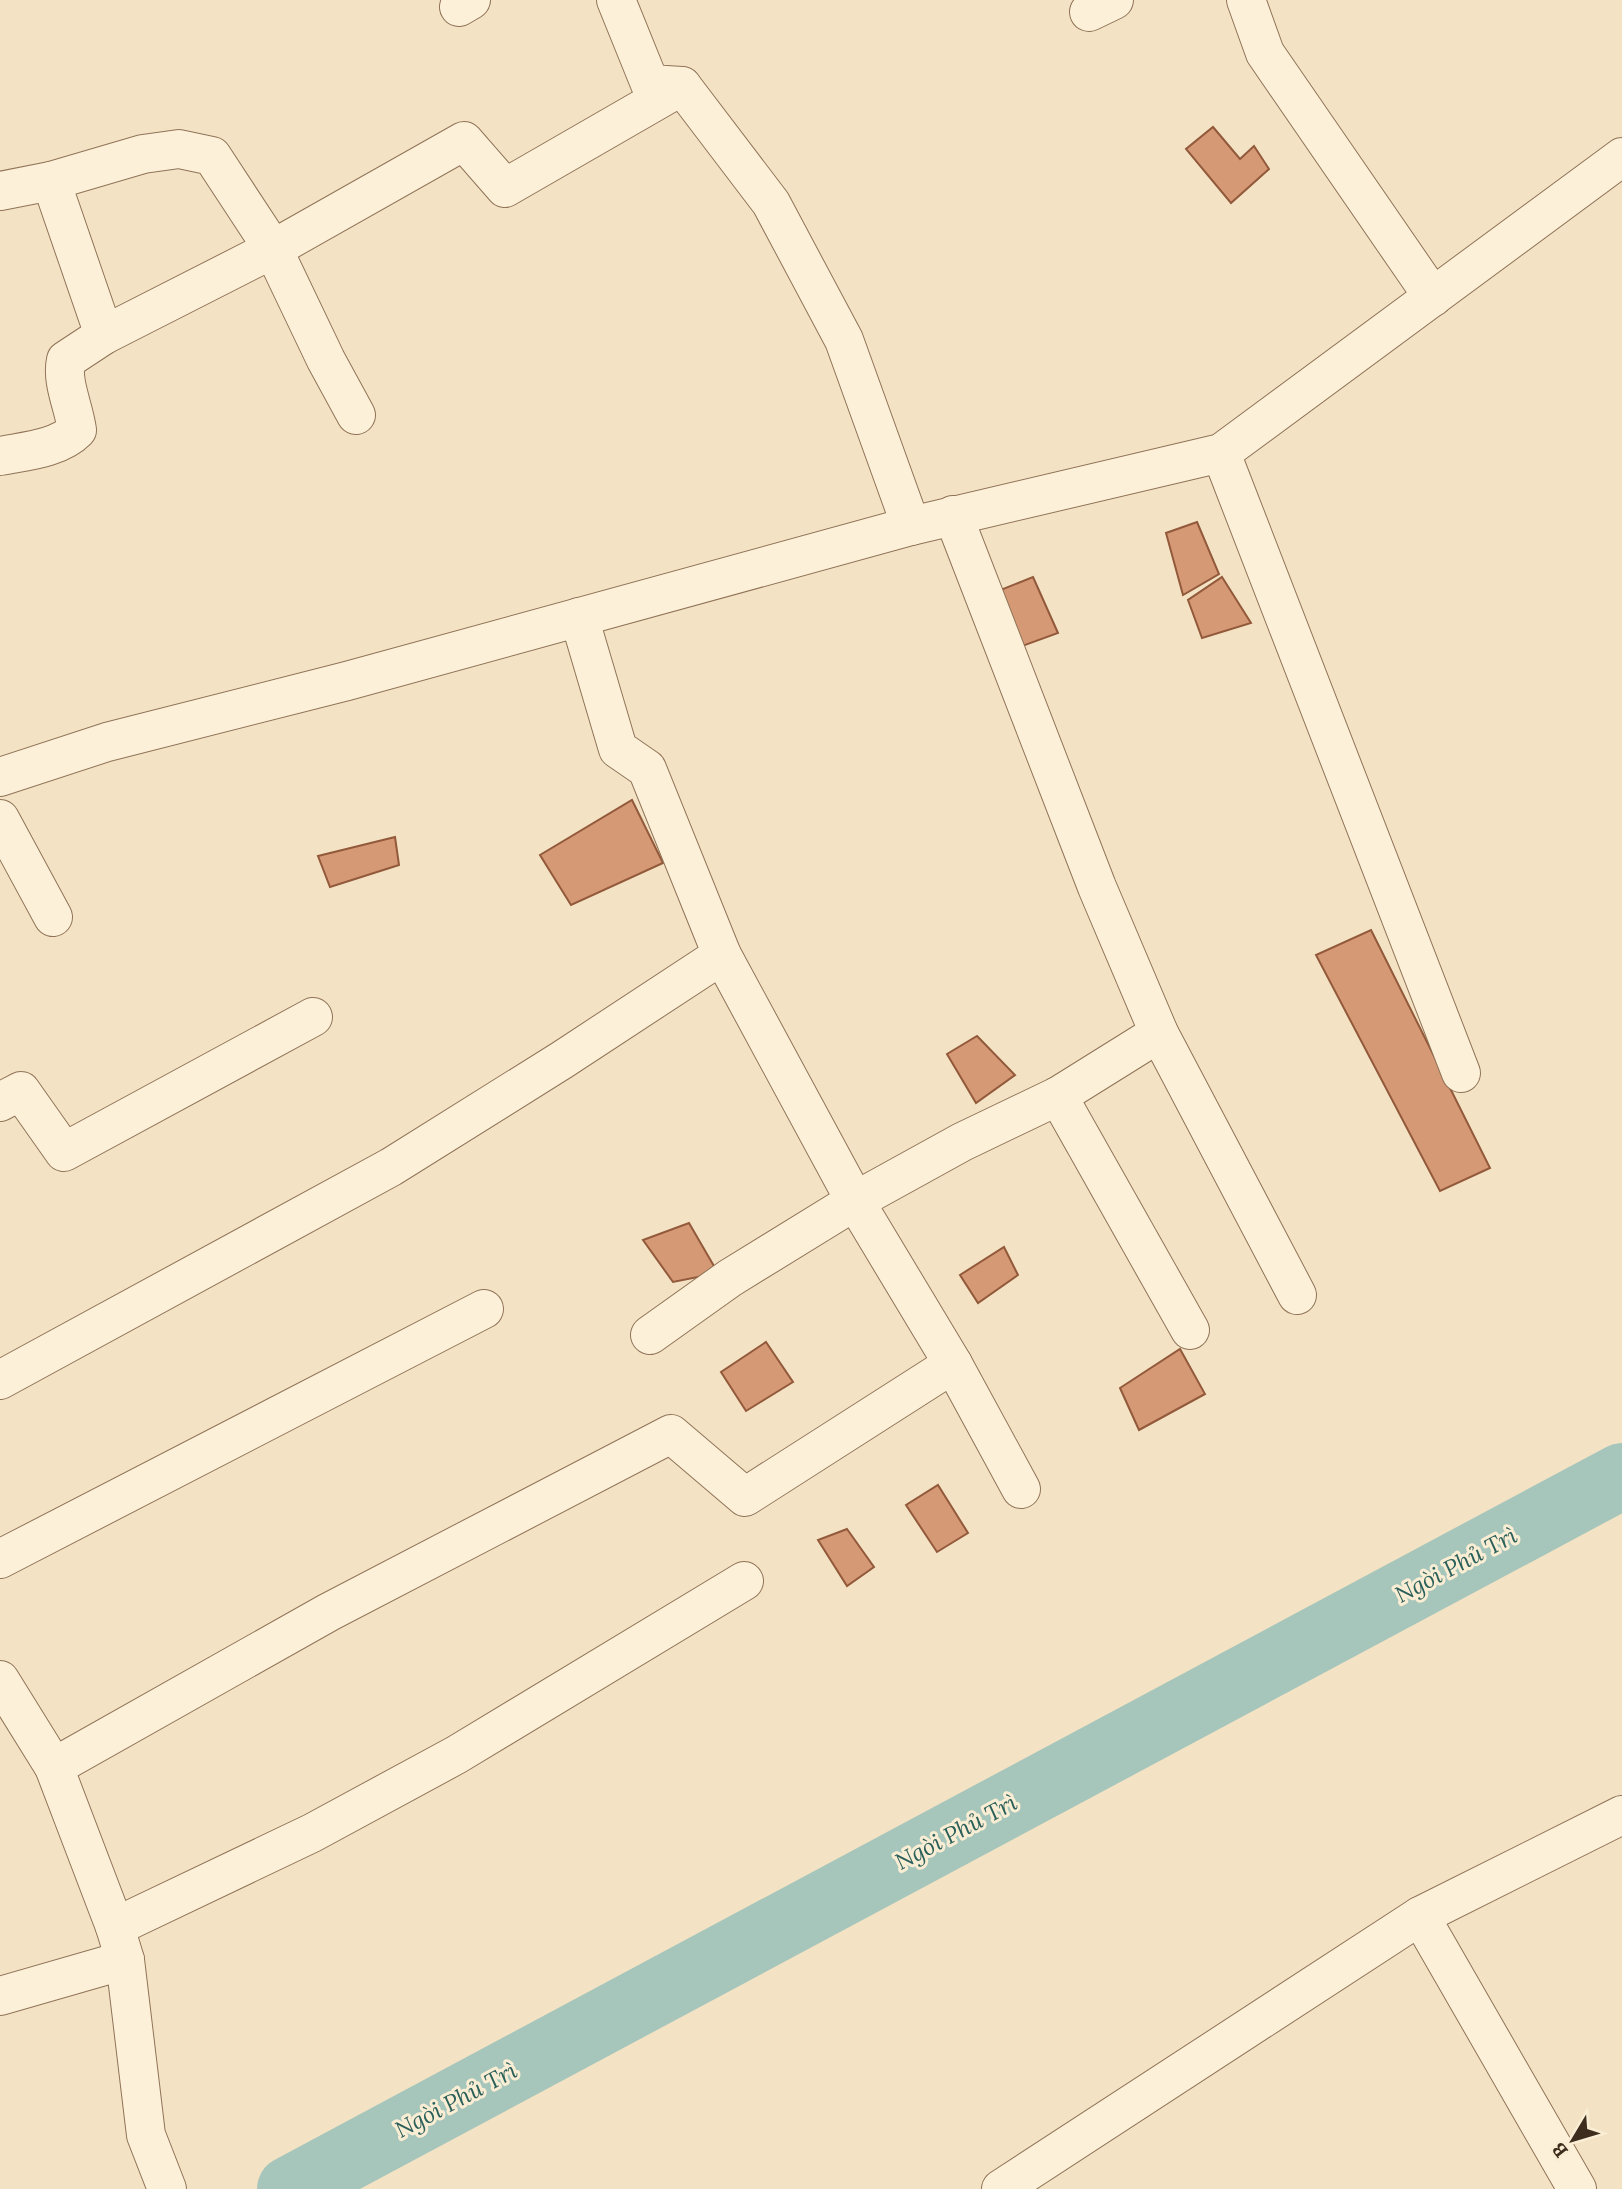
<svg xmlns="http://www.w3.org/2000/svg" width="1622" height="2189" font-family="Lora,serif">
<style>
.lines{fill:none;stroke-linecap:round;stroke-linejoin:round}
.river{stroke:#a6c5bb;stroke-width:66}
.building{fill:#d59975;stroke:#92593b;stroke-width:2}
.minor-casing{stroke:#907358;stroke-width:40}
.minor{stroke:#fcf0d8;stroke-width:38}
.labels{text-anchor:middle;stroke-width:6;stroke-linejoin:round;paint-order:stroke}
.water-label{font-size:23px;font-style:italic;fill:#2b5f5a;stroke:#f9edd4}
</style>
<rect width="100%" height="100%" fill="#f3e3c4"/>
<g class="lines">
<!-- river -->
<polyline class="river" points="290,2189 1622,1476"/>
</g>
<!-- building -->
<g class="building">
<polygon points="1213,127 1240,159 1254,146 1269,169 1231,203 1186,149"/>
<polygon points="1197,522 1219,574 1183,595 1166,533"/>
<polygon points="1033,577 1058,633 1014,649 993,593"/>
<polygon points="1222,577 1251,623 1202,638 1188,600"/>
<polygon points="632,800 663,863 571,905 540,855"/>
<polygon points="395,837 399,865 330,887 318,856"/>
<polygon points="1371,930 1490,1168 1440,1191 1316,955"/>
<polygon points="977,1036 1015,1075 976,1103 947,1054"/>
<polygon points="689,1223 718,1273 673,1282 643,1240"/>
<polygon points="1004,1247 1018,1275 978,1303 960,1275"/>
<polygon points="766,1342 793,1382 746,1411 721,1372"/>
<polygon points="1180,1349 1205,1394 1139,1430 1120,1388"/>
<polygon points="938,1485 968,1533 937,1552 906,1505"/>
<polygon points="847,1529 874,1567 847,1586 818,1540"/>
</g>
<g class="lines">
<defs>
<g id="minor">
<polyline points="616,0 650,84 682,86 771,203 844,340 911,526"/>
<polyline points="1246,0 1265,53 1433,297"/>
<polyline points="459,7 471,0"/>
<polyline points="1089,12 1114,0"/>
<polyline points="51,181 104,335"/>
<polyline points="0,191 51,181 143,154 179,149 212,156 273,249 326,360 356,415"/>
<polyline points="1221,453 1461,1073"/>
<path d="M0,456C25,451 58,449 77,430C74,407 61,382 66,360L104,335L273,249L464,141L505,188L682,86"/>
<polyline points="953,515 1097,887 1159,1033 1297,1295"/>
<polyline points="579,617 618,749 647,769 722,955 855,1201 953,1364 1021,1489"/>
<polyline points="0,777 107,742 347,681 911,526 1221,453 1622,157"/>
<polyline points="0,819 53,917"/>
<polyline points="1058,1096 1190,1330"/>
<polyline points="0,1102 21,1091 64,1152 313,1017"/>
<polyline points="650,1335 730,1278 855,1201 962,1142 1058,1096 1159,1033"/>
<polyline points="0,1380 391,1167 562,1060 722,955"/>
<polyline points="0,1559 484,1309"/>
<polyline points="0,1680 54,1767 115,1927 125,1960 146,2135 167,2189"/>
<polyline points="54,1767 329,1612 671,1434 745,1497 953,1364"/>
<polyline points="1420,1916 1577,2189"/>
<polyline points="115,1927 312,1833 456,1755 744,1581"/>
<polyline points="0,1996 125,1960"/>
<polyline points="1001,2189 1420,1916 1622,1815"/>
</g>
</defs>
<!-- minor casing -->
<use href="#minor" class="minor-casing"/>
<!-- minor -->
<use href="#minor" class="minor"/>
</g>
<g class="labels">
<!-- water labels -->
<g class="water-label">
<text transform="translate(1456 1565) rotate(-28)" y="8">Ngòi Phủ Trì</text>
<text transform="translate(956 1832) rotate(-28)" y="8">Ngòi Phủ Trì</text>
<text transform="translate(456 2100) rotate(-28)" y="8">Ngòi Phủ Trì</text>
</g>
</g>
<!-- north arrow -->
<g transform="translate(1573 2140) rotate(232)" stroke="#f9edd4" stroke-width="5" paint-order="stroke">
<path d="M0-5L12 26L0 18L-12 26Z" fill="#3e2c1d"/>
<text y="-10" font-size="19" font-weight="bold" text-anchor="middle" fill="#3e2c1d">B</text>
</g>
</svg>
